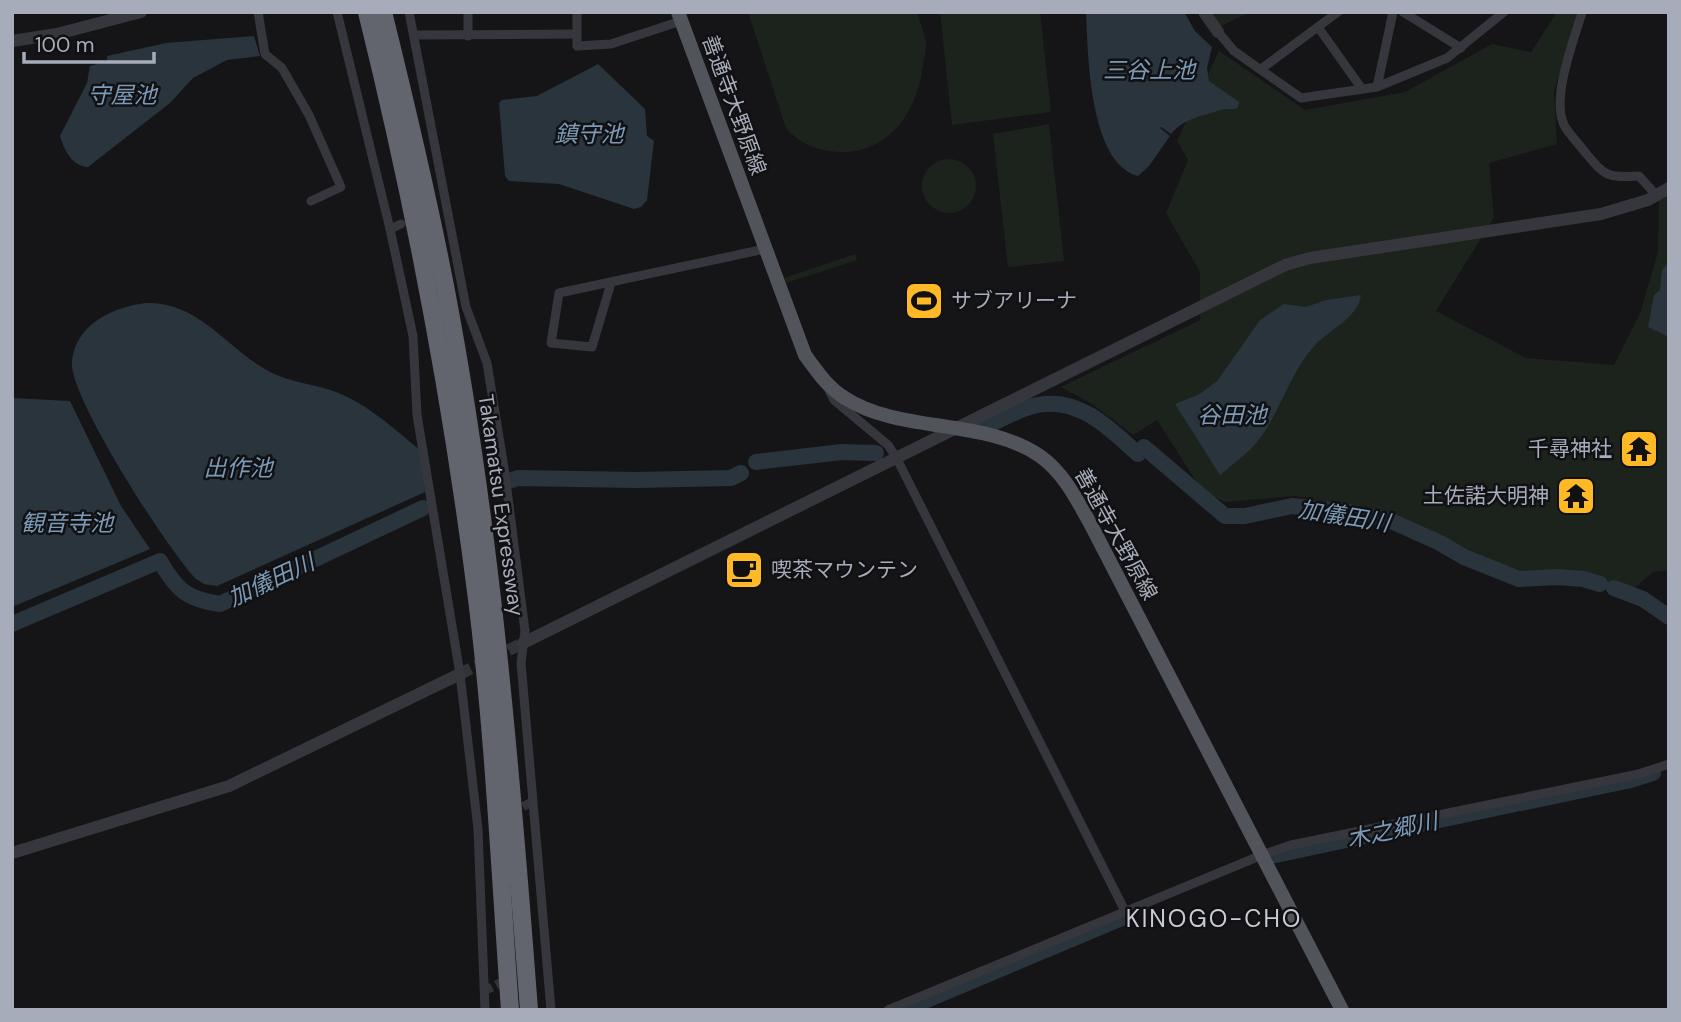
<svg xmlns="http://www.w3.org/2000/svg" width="1681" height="1022" font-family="'DM Sans','Noto Sans JP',sans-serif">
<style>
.green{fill:#1b231c}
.water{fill:#2a343d}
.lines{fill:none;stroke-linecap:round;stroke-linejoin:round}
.river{stroke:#2a343d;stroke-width:16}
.minor-tunnel{stroke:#323338;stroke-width:9;stroke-dasharray:9 4.5;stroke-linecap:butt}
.tertiary-tunnel{stroke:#323338;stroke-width:12;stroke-dasharray:12 6;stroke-linecap:butt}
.minor{stroke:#36373d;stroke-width:9}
.tertiary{stroke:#36373d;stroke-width:12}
.primary{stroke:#52545c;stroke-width:14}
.motorway{stroke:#62656e;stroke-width:18}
.labels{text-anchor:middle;stroke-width:5;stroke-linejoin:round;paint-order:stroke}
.street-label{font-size:21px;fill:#a6acb9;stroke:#111013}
.poi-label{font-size:21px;fill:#a6acb9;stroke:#111013;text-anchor:start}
.water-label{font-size:23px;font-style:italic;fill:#7a9ab7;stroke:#111013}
.quarter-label{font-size:24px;letter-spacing:2px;fill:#c8cbd5;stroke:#111013}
</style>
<rect width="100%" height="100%" fill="#151518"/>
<!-- green -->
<g class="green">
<path d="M748,12H917C920,22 925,34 926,44C926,50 924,58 923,65C917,112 890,153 839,152C819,151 799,144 786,128Z"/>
<polygon points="940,12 1040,12 1051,112 952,125"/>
<polygon points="1209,12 1250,12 1219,27"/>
<polygon points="1557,12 1577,12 1554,92 1557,144 1489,163 1494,217 1436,311 1526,358 1614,365 1640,314 1658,252 1659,199 1669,180 1669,570 1653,572 1632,590 1565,574 1526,574 1483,561 1386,512 1295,496 1224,502 1201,489 1157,420 1133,435 1092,404 1061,387 1200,320 1200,272 1166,213 1188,160 1177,141 1219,51 1305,110 1405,92 1492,44 1531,52"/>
<polygon points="1049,124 1064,261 1008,267 993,134"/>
<circle cx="949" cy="186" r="27"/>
<polygon points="855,254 857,260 786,283 784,278"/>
</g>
<!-- water -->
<g class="water">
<path d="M1086,12H1184L1195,31L1212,47L1207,68L1209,81L1239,102L1238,108C1232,110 1226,108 1221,110C1203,116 1184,118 1171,134L1161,127L1160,128L1170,136L1149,166L1138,176C1089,163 1088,54 1086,12Z"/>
<path d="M254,36L260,56L227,60L193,78L170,103L88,167C72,166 64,150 60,136L87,83L90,66L107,61V56L166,43Z"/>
<polygon points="598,64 645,109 647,136 654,141 647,200 641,207 634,209 559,184 509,181 505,176 499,103 502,100 537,96"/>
<polygon points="1669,262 1669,337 1648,327 1654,295 1660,290 1662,270"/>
<path d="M1361,295C1357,319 1330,329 1315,345C1292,370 1282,406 1263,434C1253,450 1234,463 1220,475L1175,404L1200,394L1218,380L1260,320L1284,304L1306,307L1326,300Z"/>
<path d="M146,303C197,301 225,346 265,369C288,383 312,383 336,392C369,405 393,428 420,450L425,492L217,586L204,584L196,579C170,553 67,394 72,361C76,324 113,307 146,303Z"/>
<polygon points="12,398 70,401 121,506 150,549 12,607"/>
</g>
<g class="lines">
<!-- river -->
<g class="river">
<path d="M983,428C1000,420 1026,405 1045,404C1083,400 1112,431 1138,454"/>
<polyline points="1144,447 1225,516 1245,516 1292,506 1349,512 1389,520 1440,543 1464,557 1519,579 1558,577 1583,579 1600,584"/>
<polyline points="756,462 842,452 876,453"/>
<polyline points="512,480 518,478 636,480 731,478 741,473"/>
<polyline points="1614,588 1643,599 1669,617"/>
<path d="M12,624L160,561C177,590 186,599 220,604L423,508"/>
<polyline points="1521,803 1631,780 1653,773"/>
<polyline points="1271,856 1515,804"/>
<polyline points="917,1004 1124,917"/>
<polyline points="903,1010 906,1008"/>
</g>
<!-- minor-tunnel -->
<g class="minor-tunnel">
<polyline points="511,813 534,801"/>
<polyline points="484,991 508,979"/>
</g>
<!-- tertiary-tunnel -->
<polyline class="tertiary-tunnel" points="460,674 523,643"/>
<!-- minor -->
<g class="minor">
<polyline points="258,12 265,54 282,68 309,115 341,187 311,201"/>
<polyline points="337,12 390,229 413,336 417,415 460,674 478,829 485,1010"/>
<polyline points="409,12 466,307 487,363 505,474 525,631 521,663 551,1010"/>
<polyline points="468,12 468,36"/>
<polyline points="577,12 577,46 611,44 681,21"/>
<polyline points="1403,12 1461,48"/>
<path d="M1582,12C1574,41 1551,97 1564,125C1569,134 1578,143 1584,151C1605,176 1606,178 1639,176L1656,195"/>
<polyline points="1318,27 1362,89"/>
<polyline points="1218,32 1234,51 1301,98 1377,87 1447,58 1504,12"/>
<polyline points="415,35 576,34"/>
<polyline points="1261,69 1338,12"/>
<polyline points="1377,87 1393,12"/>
<polyline points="390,229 401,224"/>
<polyline points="611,283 592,347 551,343 559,293 765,249"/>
<polyline points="829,390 834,400 888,445 896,457 1125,911"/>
<polyline points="888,1010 1262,855 1291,845 1639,774 1669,764"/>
</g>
<!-- tertiary -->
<g class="tertiary">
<polyline points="1204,12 1218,32"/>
<polyline points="12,41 57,34 141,12"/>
<polyline points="523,643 1285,265 1310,258 1601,214 1648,200 1669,188"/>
<polyline points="12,853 229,786 460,674"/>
</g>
<!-- primary -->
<path class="primary" d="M678,12L805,355C817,371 827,387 845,398C898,433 985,418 1040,456C1064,473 1077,500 1091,525L1342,1010"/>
<!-- motorway -->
<g class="motorway">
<path d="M367,12C415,206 452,401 477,599C494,735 500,873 510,1010"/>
<path d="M383,12C406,105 428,197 446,291C491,527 511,770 529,1010"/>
</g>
</g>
<!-- icons -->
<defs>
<symbol id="stadium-square" viewBox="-11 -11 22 22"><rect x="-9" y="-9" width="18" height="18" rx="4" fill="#ffb926" stroke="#111013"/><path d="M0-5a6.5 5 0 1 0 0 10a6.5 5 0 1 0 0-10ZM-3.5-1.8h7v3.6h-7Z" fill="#111"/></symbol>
<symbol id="temple-square" viewBox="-11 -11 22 22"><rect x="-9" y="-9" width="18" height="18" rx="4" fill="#ffb926" stroke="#111013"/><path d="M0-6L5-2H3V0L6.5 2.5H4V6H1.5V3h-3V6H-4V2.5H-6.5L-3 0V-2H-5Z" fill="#111"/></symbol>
<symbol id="cafe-square" viewBox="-11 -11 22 22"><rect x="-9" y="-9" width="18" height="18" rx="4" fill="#ffb926" stroke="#111013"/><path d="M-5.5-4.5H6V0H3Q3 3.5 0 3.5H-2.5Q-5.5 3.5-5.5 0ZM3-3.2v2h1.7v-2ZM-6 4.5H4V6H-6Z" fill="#111"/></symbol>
</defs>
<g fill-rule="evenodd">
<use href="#stadium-square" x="902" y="279" width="44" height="44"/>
<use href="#temple-square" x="1617" y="427" width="44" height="44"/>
<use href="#temple-square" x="1554" y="474" width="44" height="44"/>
<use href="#cafe-square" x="722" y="548" width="44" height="44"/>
</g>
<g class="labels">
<!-- street labels -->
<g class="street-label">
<text transform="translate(734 105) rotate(70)" y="7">善通寺大野原線</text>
<text transform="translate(501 505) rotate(82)" y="7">Takamatsu Expressway</text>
<text transform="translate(1116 534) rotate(61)" y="7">善通寺大野原線</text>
</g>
<!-- poi labels -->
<g class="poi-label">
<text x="951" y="308">サブアリーナ</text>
<text x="1612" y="456" text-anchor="end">千尋神社</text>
<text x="1549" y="503" text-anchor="end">土佐諾大明神</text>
<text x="771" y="577">喫茶マウンテン</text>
</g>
<!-- water labels -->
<g class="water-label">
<text x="1149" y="78">三谷上池</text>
<text x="122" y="103">守屋池</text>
<text x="589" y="142">鎮守池</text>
<text x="1232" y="423">谷田池</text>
<text x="238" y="476">出作池</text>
<text transform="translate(1344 516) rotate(9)" y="8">加儀田川</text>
<text x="67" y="531">観音寺池</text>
<text transform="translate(271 580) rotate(-25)" y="8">加儀田川</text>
<text transform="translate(1392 830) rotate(-12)" y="8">木之郷川</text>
</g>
<!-- quarter labels -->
<g class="quarter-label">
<text x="1214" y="927">KINOGO-CHO</text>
</g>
</g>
<!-- border -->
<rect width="1681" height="1022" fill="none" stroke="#a6acb9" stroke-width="28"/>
<!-- scale -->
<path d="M24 52v10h130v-10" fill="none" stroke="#a6acb9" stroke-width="3.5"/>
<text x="35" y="52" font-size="21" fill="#a6acb9" stroke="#111013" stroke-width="5" paint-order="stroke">100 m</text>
</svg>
